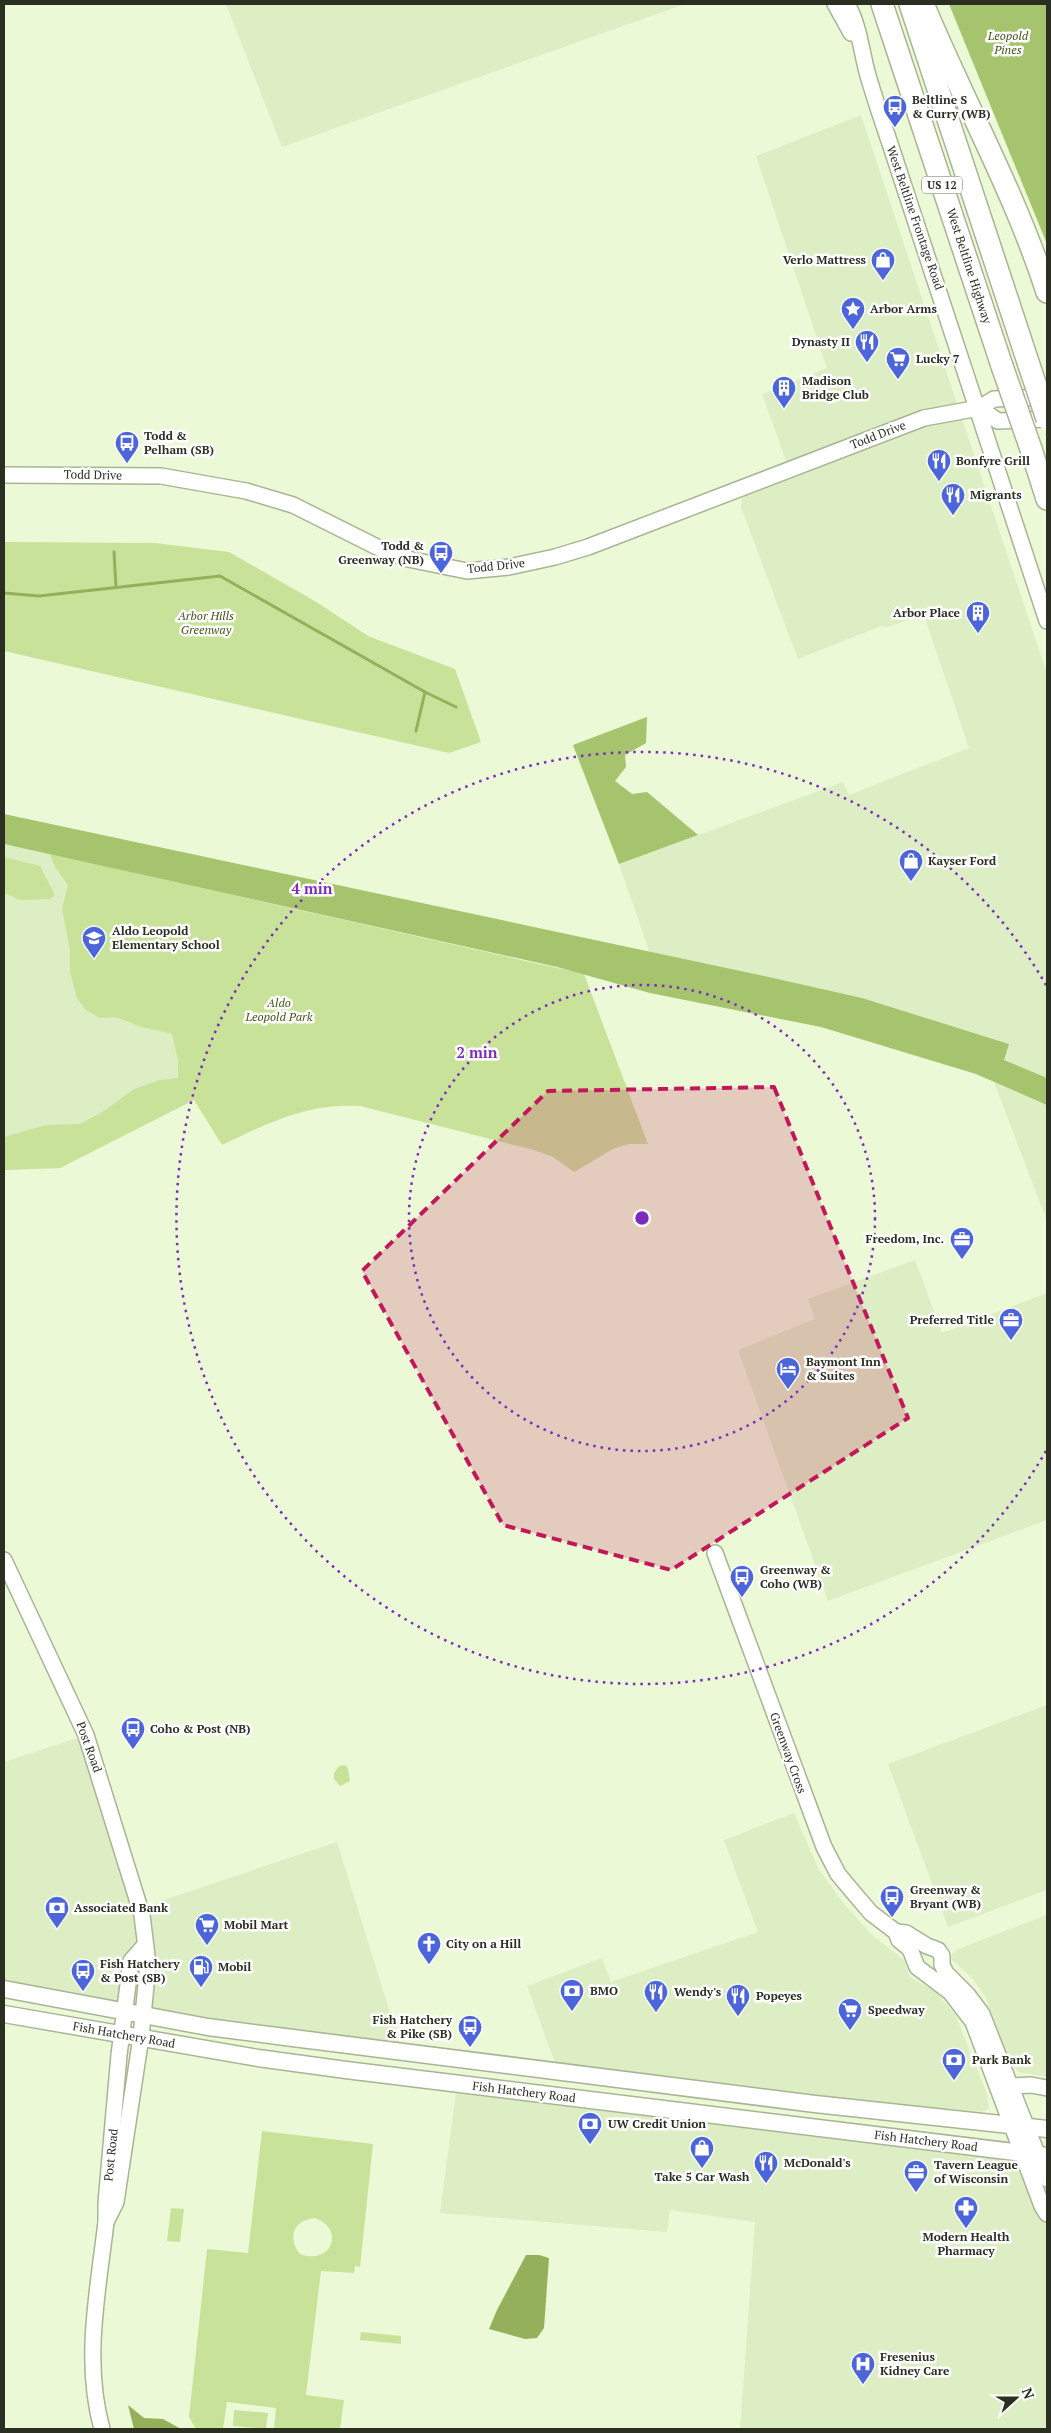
<svg xmlns="http://www.w3.org/2000/svg" width="1051" height="2433" font-family="'PT Serif',serif">
<style>
.built{fill:#ddedc4}
.green{fill:#c9e29a;fill-rule:evenodd}
.forest{fill:#a6c36d}
.water{fill:#95b05b}
.lines{fill:none;stroke-linecap:round;stroke-linejoin:round}
.stream{stroke:#95b05b;stroke-width:3}
.tertiary-casing{stroke:#a8b493;stroke-width:18}
.secondary-casing{stroke:#a8b493;stroke-width:19}
.motorway-casing{stroke:#a8b493;stroke-width:24}
.tertiary{stroke:#fff;stroke-width:15}
.secondary{stroke:#fff;stroke-width:16}
.motorway{stroke:#fff;stroke-width:21}
.motorway-bridge-casing{stroke:#a8b493;stroke-width:24;stroke-linecap:butt}
.motorway-bridge{stroke:#fff;stroke-width:21}
.marked{fill:#c2185b;fill-opacity:0.2;stroke:#c2185b;stroke-width:4;stroke-dasharray:10 6;stroke-linejoin:round}
.ring{fill:none;stroke:#7b2cbf;stroke-width:2.5;stroke-dasharray:2.5 5}
.labels{text-anchor:middle;stroke-width:5;stroke-linejoin:round;paint-order:stroke}
.shield{fill:#fff;stroke:#6a6d64;stroke-width:1}
.shield-label{font-size:11px;font-weight:bold;fill:#2a2f22}
.park-label{font-size:12px;font-style:italic;fill:#45561a;stroke:#fff}
.poi-label{font-size:12px;font-weight:bold;fill:#2a2f22;stroke:#fff;text-anchor:start}
.street-label{font-size:12px;fill:#2a2f22;stroke:#fff}
.centre{fill:#7b2cbf;stroke:#fff;stroke-width:2.5}
.ring-label{font-size:15px;text-anchor:middle;font-weight:bold;fill:#7b2cbf;stroke:#fff;stroke-width:5;stroke-linejoin:round;paint-order:stroke}
</style>
<rect width="100%" height="100%" fill="#ecf9d6"/>
<!-- built -->
<g class="built">
<polygon points="226,4 685,4 282,147"/>
<polygon points="861,115 1047,674 1047,1078 1003,1060 1009,1044 862,998 650,953 619,864 843,782 849,795 969,748 924,615 887,627 881,626 798,659 741,507 742,498 748,493 791,475 762,394 827,368 756,156"/>
<polygon points="4,844 196,887 188,1103 60,1168 4,1170"/>
<polygon points="994,1082 1047,1105 1047,1221"/>
<polygon points="915,1260 942,1333 1047,1293 1047,1520 828,1601 738,1350 815,1319 808,1299"/>
<polygon points="1047,1705 1047,1890 948,1927 888,1764"/>
<polygon points="86,1735 140,1908 337,1842 400,2045 156,2010 4,1981 4,1762"/>
<polygon points="794,1813 818,1868 844,1904 871,1934 905,1961 910,1977 936,1992 956,2016 987,2094 989,2108 983,2112 843,2099 555,2063 527,1986 602,1958 611,1982 758,1932 724,1840"/>
<polygon points="1047,1915 1047,2077 1019,2072 1012,2066 985,1996 972,1978 951,1959 952,1954 958,1949"/>
<polygon points="456,2093 1047,2165 1047,2429 740,2429 755,2222 670,2210 667,2232 440,2213"/>
</g>
<!-- green -->
<g class="green">
<polygon points="4,542 154,543 229,552 318,603 368,636 455,669 481,742 449,753 4,651"/>
<path d="M50,854L584,974L648,1144H629L613,1149L574,1172L553,1157L534,1150L360,1106C306,1103 269,1123 222,1145L194,1100L60,1168L4,1170V1137L46,1125L80,1124L104,1111L134,1089L160,1080L178,1078V1060L172,1034L142,1027L116,1017L100,1018L86,1010L77,998L70,972V950L62,909L68,885L55,867Z"/>
<polygon points="4,857 40,866 55,895 50,899 20,900 4,893"/>
<polygon points="345,1765 348,1768 350,1781 340,1786 334,1779 334,1773 339,1766"/>
<path d="M262,2131L373,2144L360,2267L355,2266L354,2273L321,2271L306,2395L344,2400L340,2429H274L276,2408L227,2402L223,2429H196L189,2417L207,2249L248,2253ZM315,2218C346,2229 331,2266 300,2254C287,2238 293,2220 315,2218Z"/>
<polygon points="171,2208 184,2209 180,2242 167,2241"/>
<polygon points="361,2332 401,2336 401,2344 360,2340"/>
<polygon points="234,2410 268,2413 266,2429 233,2426"/>
</g>
<!-- forest -->
<g class="forest">
<polygon points="949,4 1047,4 1047,244"/>
<polygon points="647,717 646,743 625,755 626,767 615,781 632,794 647,792 698,835 619,864 573,745"/>
<polygon points="4,814 764,976 862,998 1009,1044 1004,1060 1047,1078 1047,1105 976,1074 821,1027 650,993 557,967 4,844"/>
</g>
<!-- water -->
<g class="water">
<polygon points="526,2255 539,2255 549,2258 544,2328 537,2338 525,2339 489,2329 497,2310"/>
<polygon points="128,2405 144,2418 163,2419 181,2429 134,2429"/>
</g>
<g class="lines">
<!-- stream -->
<g class="stream">
<polyline points="114,552 116,587"/>
<polyline points="4,593 39,596 220,576 425,692 456,707"/>
<polyline points="416,731 425,692"/>
</g>
<defs>
<g id="tertiary">
<polyline points="835,4 851,33"/>
<path d="M847,4C859,25 861,49 867,72C876,104 887,134 897,165C948,317 998,469 1047,621"/>
<polyline points="979,408 998,421 1047,419"/>
<polyline points="4,475 161,476 246,491 293,505 379,548 408,559 467,571 509,567 555,557 588,547 924,418 979,408 994,399 1047,397"/>
<polyline points="715,1553 824,1847 838,1874 853,1892 871,1913 896,1932 899,1940 910,1949 917,1967 950,1992 973,2022 1042,2206 1047,2214"/>
<polyline points="4,1560 86,1735 142,1915 148,1964 141,2037 116,2202 106,2222"/>
<polyline points="896,1932 906,1933 927,1946 938,1950 942,1956 942,1965 946,1973 967,1994 982,2014 1047,2179"/>
<polyline points="1012,2086 1031,2085 1047,2088"/>
<path d="M102,2429C83,2361 98,2291 106,2222V2203L119,2055L131,1961L145,1945"/>
</g>
<g id="secondary">
<polyline points="4,1989 208,2027 285,2037 815,2104 1047,2129"/>
<polyline points="4,2014 258,2058 346,2070 1047,2156"/>
</g>
<g id="motorway">
<polyline points="882,4 1002,366"/>
<polyline points="910,4 1029,365"/>
<path d="M924,6C964,102 1015,193 1047,292"/>
<polyline points="1031,449 1047,499"/>
</g>
</defs>
<!-- tertiary casing -->
<use href="#tertiary" class="tertiary-casing"/>
<!-- secondary casing -->
<use href="#secondary" class="secondary-casing"/>
<!-- motorway casing -->
<use href="#motorway" class="motorway-casing"/>
<!-- tertiary -->
<use href="#tertiary" class="tertiary"/>
<!-- secondary -->
<use href="#secondary" class="secondary"/>
<!-- motorway -->
<use href="#motorway" class="motorway"/>
<defs>
<g id="motorway-bridge">
<polyline points="1029,365 1047,419"/>
<polyline points="1002,366 1031,449"/>
</g>
</defs>
<!-- motorway-bridge casing -->
<use href="#motorway-bridge" class="motorway-bridge-casing"/>
<!-- motorway-bridge -->
<use href="#motorway-bridge" class="motorway-bridge"/>
</g>
<!-- marked area -->
<path class="marked" d="M774,1087L908,1418L671,1570L503,1525L362,1271L548,1091Z"/>
<!-- distance rings -->
<g class="ring">
<circle cx="642" cy="1218" r="233"/>
<path d="M1046 1451A466 466 0 1 1 1046 985"/>
</g>
<!-- icons -->
<defs>
<symbol id="bus-pin" viewBox="-11 -11 22 30"><path d="M0 17L-7.5 6A9.5 9.5 0 1 1 7.5 6Z" fill="#4c65da" stroke="#fff"/><path d="M-5-6H5V4H4V6H2V4H-2V6H-4V4H-5ZM-3.5-4V0h7V-4ZM-3.5 1.2v1.5H-2V1.2ZM2 1.2v1.5H3.5V1.2Z" fill="#fff"/></symbol>
<symbol id="shop-pin" viewBox="-11 -11 22 30"><path d="M0 17L-7.5 6A9.5 9.5 0 1 1 7.5 6Z" fill="#4c65da" stroke="#fff"/><path d="M-5-2.5h2.3a2.7 3.5 0 0 1 5.4 0H5L5.5 6h-11ZM-1.5-2.5h3a1.5 2.3 0 0 0-3 0Z" fill="#fff"/></symbol>
<symbol id="sight-pin" viewBox="-11 -11 22 30"><path d="M0 17L-7.5 6A9.5 9.5 0 1 1 7.5 6Z" fill="#4c65da" stroke="#fff"/><path d="M0-6L1.8-2.2L6-1.7L2.9 1.2L3.7 5.4L0 3.3L-3.7 5.4L-2.9 1.2L-6-1.7L-1.8-2.2Z" fill="#fff"/></symbol>
<symbol id="restaurant-pin" viewBox="-11 -11 22 30"><path d="M0 17L-7.5 6A9.5 9.5 0 1 1 7.5 6Z" fill="#4c65da" stroke="#fff"/><path d="M-5-6h1v4h1v-4h1v4h1v-4h1v5L-1.5 .5V6h-2V.5L-5-1ZM5-6V6H3V1.5H1.5Q1.5-4 5-6Z" fill="#fff"/></symbol>
<symbol id="supermarket-pin" viewBox="-11 -11 22 30"><path d="M0 17L-7.5 6A9.5 9.5 0 1 1 7.5 6Z" fill="#4c65da" stroke="#fff"/><path d="M-6-5.5h2.5l.6 2H6L4.5 2H-2.5L-4.4-4H-6ZM-1.5 3.2a1.3 1.3 0 1 0 .1 0ZM3 3.2a1.3 1.3 0 1 0 .1 0Z" fill="#fff"/></symbol>
<symbol id="building-pin" viewBox="-11 -11 22 30"><path d="M0 17L-7.5 6A9.5 9.5 0 1 1 7.5 6Z" fill="#4c65da" stroke="#fff"/><path d="M-4-6H4V6H1V3H-1V6H-4ZM-2.5-4.3h1.7v1.8h-1.7ZM.8-4.3h1.7v1.8H.8ZM-2.5-1h1.7V.8h-1.7ZM.8-1h1.7V.8H.8Z" fill="#fff"/></symbol>
<symbol id="school-pin" viewBox="-11 -11 22 30"><path d="M0 17L-7.5 6A9.5 9.5 0 1 1 7.5 6Z" fill="#4c65da" stroke="#fff"/><path d="M0-5L7-2L0 1L-7-2ZM-4 1L0 2.5L4 1V4Q0 6-4 4Z" fill="#fff"/></symbol>
<symbol id="office-pin" viewBox="-11 -11 22 30"><path d="M0 17L-7.5 6A9.5 9.5 0 1 1 7.5 6Z" fill="#4c65da" stroke="#fff"/><path d="M-6-3h4V-5.5h4V-3h4V5H-6ZM-1-4.5V-3h2v-1.5ZM-6 0V1H6V0Z" fill="#fff"/></symbol>
<symbol id="hotel-pin" viewBox="-11 -11 22 30"><path d="M0 17L-7.5 6A9.5 9.5 0 1 1 7.5 6Z" fill="#4c65da" stroke="#fff"/><path d="M-6-4.5h1.5V1H6V5H4.5V3h-9V5H-6ZM-4 0a1.8 1.8 0 1 1 3.6 0ZM.5 0V-2.5h3Q6-2.5 6 0Z" fill="#fff"/></symbol>
<symbol id="bank-pin" viewBox="-11 -11 22 30"><path d="M0 17L-7.5 6A9.5 9.5 0 1 1 7.5 6Z" fill="#4c65da" stroke="#fff"/><path d="M-6-4H6V4H-6ZM0-2.3a2.3 2.3 0 1 0 0 4.6a2.3 2.3 0 1 0 0-4.6Z" fill="#fff"/></symbol>
<symbol id="church-pin" viewBox="-11 -11 22 30"><path d="M0 17L-7.5 6A9.5 9.5 0 1 1 7.5 6Z" fill="#4c65da" stroke="#fff"/><path d="M-1.2-6h2.4v3.5h3.3v2.4h-3.3V6h-2.4V-.1h-3.3v-2.4h3.3Z" fill="#fff"/></symbol>
<symbol id="fuel-pin" viewBox="-11 -11 22 30"><path d="M0 17L-7.5 6A9.5 9.5 0 1 1 7.5 6Z" fill="#4c65da" stroke="#fff"/><path d="M-5.5-6h7V0h2V4h1.3V-2.5L3-4.5l.8-.8L6-3V5H2.5V1h-1V6h-7ZM-4.2-4.7v3.2H.2V-4.7Z" fill="#fff"/></symbol>
<symbol id="pharmacy-pin" viewBox="-11 -11 22 30"><path d="M0 17L-7.5 6A9.5 9.5 0 1 1 7.5 6Z" fill="#4c65da" stroke="#fff"/><path d="M-2-6h4v4h4v4h-4v4h-4v-4h-4v-4h4Z" fill="#fff"/></symbol>
<symbol id="hospital-pin" viewBox="-11 -11 22 30"><path d="M0 17L-7.5 6A9.5 9.5 0 1 1 7.5 6Z" fill="#4c65da" stroke="#fff"/><path d="M-5-5h3v3.5h4V-5h3V5h-3V1.5h-4V5h-3Z" fill="#fff"/></symbol>
</defs>
<g fill-rule="evenodd">
<use href="#bus-pin" x="881" y="93" width="28" height="38"/>
<use href="#shop-pin" x="869" y="246" width="28" height="38"/>
<use href="#sight-pin" x="839" y="295" width="28" height="38"/>
<use href="#restaurant-pin" x="853" y="328" width="28" height="38"/>
<use href="#supermarket-pin" x="884" y="345" width="28" height="38"/>
<use href="#building-pin" x="770" y="374" width="28" height="38"/>
<use href="#bus-pin" x="113" y="429" width="28" height="38"/>
<use href="#restaurant-pin" x="925" y="447" width="28" height="38"/>
<use href="#restaurant-pin" x="939" y="481" width="28" height="38"/>
<use href="#bus-pin" x="427" y="539" width="28" height="38"/>
<use href="#building-pin" x="964" y="599" width="28" height="38"/>
<use href="#shop-pin" x="897" y="847" width="28" height="38"/>
<use href="#school-pin" x="80" y="924" width="28" height="38"/>
<use href="#office-pin" x="948" y="1225" width="28" height="38"/>
<use href="#office-pin" x="997" y="1306" width="28" height="38"/>
<use href="#hotel-pin" x="774" y="1355" width="28" height="38"/>
<use href="#bus-pin" x="728" y="1563" width="28" height="38"/>
<use href="#bus-pin" x="119" y="1715" width="28" height="38"/>
<use href="#bus-pin" x="878" y="1883" width="28" height="38"/>
<use href="#bank-pin" x="43" y="1894" width="28" height="38"/>
<use href="#supermarket-pin" x="193" y="1911" width="28" height="38"/>
<use href="#church-pin" x="415" y="1930" width="28" height="38"/>
<use href="#fuel-pin" x="187" y="1953" width="28" height="38"/>
<use href="#bus-pin" x="69" y="1957" width="28" height="38"/>
<use href="#bank-pin" x="558" y="1977" width="28" height="38"/>
<use href="#restaurant-pin" x="642" y="1978" width="28" height="38"/>
<use href="#restaurant-pin" x="724" y="1982" width="28" height="38"/>
<use href="#supermarket-pin" x="836" y="1996" width="28" height="38"/>
<use href="#bus-pin" x="456" y="2013" width="28" height="38"/>
<use href="#bank-pin" x="940" y="2046" width="28" height="38"/>
<use href="#bank-pin" x="576" y="2110" width="28" height="38"/>
<use href="#shop-pin" x="688" y="2134" width="28" height="38"/>
<use href="#restaurant-pin" x="752" y="2149" width="28" height="38"/>
<use href="#office-pin" x="902" y="2158" width="28" height="38"/>
<use href="#pharmacy-pin" x="952" y="2194" width="28" height="38"/>
<use href="#hospital-pin" x="849" y="2350" width="28" height="38"/>
</g>
<g class="labels">
<!-- shield labels -->
<rect class="shield" x="922" y="176.5" width="40" height="17" rx="4"/>
<g class="shield-label">
<text x="942" y="189">US 12</text>
</g>
<!-- park labels -->
<g class="park-label">
<text x="1008" y="40">Leopold<tspan x="1008" dy="14">Pines</tspan></text>
<text x="206" y="620">Arbor Hills<tspan x="206" dy="14">Greenway</tspan></text>
<text x="279" y="1007">Aldo<tspan x="279" dy="14">Leopold Park</tspan></text>
</g>
<!-- poi labels -->
<g class="poi-label">
<text x="912" y="104">Beltline S<tspan x="912" dy="14">&amp; Curry (WB)</tspan></text>
<text x="866" y="264" text-anchor="end">Verlo Mattress</text>
<text x="870" y="313">Arbor Arms</text>
<text x="850" y="346" text-anchor="end">Dynasty II</text>
<text x="916" y="363">Lucky 7</text>
<text x="802" y="385">Madison<tspan x="802" dy="14">Bridge Club</tspan></text>
<text x="144" y="440">Todd &amp;<tspan x="144" dy="14">Pelham (SB)</tspan></text>
<text x="956" y="465">Bonfyre Grill</text>
<text x="970" y="499">Migrants</text>
<text x="424" y="550" text-anchor="end">Todd &amp;<tspan x="424" dy="14">Greenway (NB)</tspan></text>
<text x="960" y="617" text-anchor="end">Arbor Place</text>
<text x="928" y="865">Kayser Ford</text>
<text x="112" y="935">Aldo Leopold<tspan x="112" dy="14">Elementary School</tspan></text>
<text x="944" y="1243" text-anchor="end">Freedom, Inc.</text>
<text x="994" y="1324" text-anchor="end">Preferred Title</text>
<text x="806" y="1366">Baymont Inn<tspan x="806" dy="14">&amp; Suites</tspan></text>
<text x="760" y="1574">Greenway &amp;<tspan x="760" dy="14">Coho (WB)</tspan></text>
<text x="150" y="1733">Coho &amp; Post (NB)</text>
<text x="910" y="1894">Greenway &amp;<tspan x="910" dy="14">Bryant (WB)</tspan></text>
<text x="74" y="1912">Associated Bank</text>
<text x="224" y="1929">Mobil Mart</text>
<text x="446" y="1948">City on a Hill</text>
<text x="100" y="1968">Fish Hatchery<tspan x="100" dy="14">&amp; Post (SB)</tspan></text>
<text x="218" y="1971">Mobil</text>
<text x="590" y="1995">BMO</text>
<text x="674" y="1996">Wendy's</text>
<text x="756" y="2000">Popeyes</text>
<text x="868" y="2014">Speedway</text>
<text x="452" y="2024" text-anchor="end">Fish Hatchery<tspan x="452" dy="14">&amp; Pike (SB)</tspan></text>
<text x="972" y="2064">Park Bank</text>
<text x="608" y="2128">UW Credit Union</text>
<text x="784" y="2167">McDonald's</text>
<text x="934" y="2169">Tavern League<tspan x="934" dy="14">of Wisconsin</tspan></text>
<text x="702" y="2181" text-anchor="middle">Take 5 Car Wash</text>
<text x="966" y="2241" text-anchor="middle">Modern Health<tspan x="966" dy="14">Pharmacy</tspan></text>
<text x="880" y="2361">Fresenius<tspan x="880" dy="14">Kidney Care</tspan></text>
</g>
<!-- street labels -->
<g class="street-label">
<text transform="translate(915 218) rotate(71)" y="4">West Beltline Frontage Road</text>
<text transform="translate(969 266) rotate(72)" y="4">West Beltline Highway</text>
<text transform="translate(878 435) rotate(-21)" y="4">Todd Drive</text>
<text transform="translate(93 475) rotate(1)" y="4">Todd Drive</text>
<text transform="translate(496 566) rotate(-6)" y="4">Todd Drive</text>
<text transform="translate(89 1747) rotate(70)" y="4">Post Road</text>
<text transform="translate(788 1753) rotate(70)" y="4">Greenway Cross</text>
<text transform="translate(124 2035) rotate(10)" y="4">Fish Hatchery Road</text>
<text transform="translate(524 2092) rotate(7)" y="4">Fish Hatchery Road</text>
<text transform="translate(926 2141) rotate(7)" y="4">Fish Hatchery Road</text>
<text transform="translate(111 2155) rotate(-84)" y="4">Post Road</text>
</g>
</g>
<circle cx="642" cy="1218" r="8" class="centre"/>
<g class="ring-label">
<text x="312" y="894">4 min</text>
<text x="477" y="1058">2 min</text>
</g>
<!-- border -->
<rect width="1051" height="2433" fill="none" stroke="#2a2f22" stroke-width="10"/>
<!-- north arrow -->
<g transform="translate(1016 2398) rotate(69)" stroke="#ffffff" stroke-width="4" paint-order="stroke">
<path d="M0-4L9 19L0 12L-9 19Z" fill="#2a2f22"/>
<text y="-8" font-size="14" font-weight="bold" text-anchor="middle" fill="#2a2f22">N</text>
</g>
</svg>
